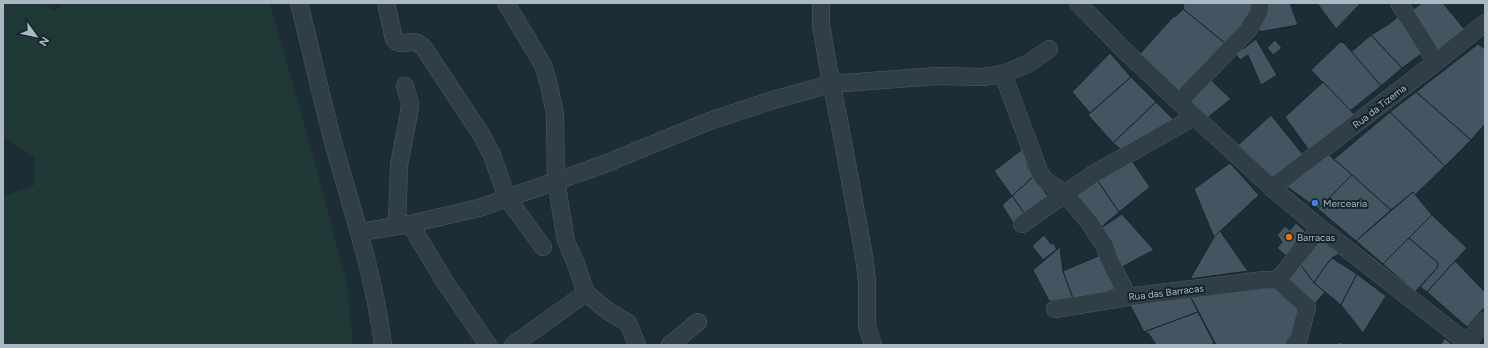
<svg xmlns="http://www.w3.org/2000/svg" width="1488" height="348" font-family="Figtree,sans-serif">
<style>
.green{fill:#203936}
.building{fill:#435560;stroke:#18252d}
.lines{fill:none;stroke-linecap:round;stroke-linejoin:round}
.minor-casing{stroke:#4e5c65;stroke-width:18}
.minor{stroke:#303e46;stroke-width:17}
.shop-dot{fill:#3f7fe0;stroke:#16232b;stroke-width:1.5}
.food-dot{fill:#e8710a;stroke:#16232b;stroke-width:1.5}
.labels{text-anchor:middle;stroke-width:4;stroke-linejoin:round;paint-order:stroke}
.street-label{font-size:10px;fill:#aab9c4;stroke:#16232b}
.poi-label{font-size:10px;fill:#aab9c4;stroke:#16232b;text-anchor:start}
</style>
<rect width="100%" height="100%" fill="#1d2d36"/>
<!-- green -->
<polygon class="green" points="3,3 44,3 53,11 66,3 270,3 315,163 347,285 353,345 3,345 3,196 35,185 34,157 3,137"/>
<!-- building -->
<g class="building">
<polygon points="1184,3 1258,3 1258,8 1226,44 1183,9"/>
<polygon points="1264,3 1290,3 1298,25 1259,32"/>
<polygon points="1317,3 1361,3 1336,29"/>
<polygon points="1422,3 1443,3 1466,31 1434,56 1408,13"/>
<polygon points="1183,9 1226,44 1180,94 1138,56 1173,17 1176,16"/>
<polygon points="1401,14 1424,52 1402,68 1371,35 1389,24"/>
<polygon points="1371,35 1402,68 1381,86 1351,52"/>
<polygon points="1256,39 1277,75 1261,85 1248,55 1240,60 1233,50 1238,45 1243,49"/>
<polygon points="1275,40 1282,48 1273,55 1267,48"/>
<polygon points="1340,42 1344,43 1381,86 1350,111 1311,70"/>
<polygon points="1478,44 1485,49 1485,124 1471,140 1416,92"/>
<polygon points="1110,53 1131,77 1090,113 1072,92"/>
<polygon points="1131,77 1156,102 1113,143 1088,115"/>
<polygon points="1210,79 1231,99 1206,119 1186,99"/>
<polygon points="1323,82 1356,116 1311,153 1285,117"/>
<polygon points="1416,92 1471,140 1445,166 1390,112"/>
<polygon points="1156,102 1174,120 1124,152 1113,143"/>
<polygon points="1390,112 1445,166 1415,195 1413,192 1391,210 1334,159"/>
<polygon points="1271,115 1305,157 1276,181 1238,145"/>
<polygon points="1024,148 1028,168 1034,176 1012,196 994,171"/>
<polygon points="1329,155 1352,175 1318,209 1286,186"/>
<polygon points="1132,161 1150,187 1119,212 1097,180"/>
<polygon points="1230,163 1259,195 1214,237 1194,189"/>
<polygon points="1352,175 1391,210 1356,241 1318,209"/>
<polygon points="1034,176 1049,198 1026,216 1012,196"/>
<polygon points="1095,177 1119,212 1098,230 1073,195"/>
<polygon points="1413,192 1432,215 1383,264 1356,241"/>
<polygon points="1012,196 1027,217 1015,226 1002,205"/>
<polygon points="1122,214 1154,250 1118,269 1098,230"/>
<polygon points="1432,215 1467,248 1427,292 1420,287 1437,268 1438,263 1409,238"/>
<polygon points="1296,223 1305,231 1286,256 1277,248 1282,242 1277,235 1285,226 1290,230"/>
<polygon points="1220,231 1248,271 1190,279 1214,237"/>
<polygon points="1044,235 1051,244 1053,243 1057,249 1043,260 1032,246"/>
<polygon points="1319,237 1328,243 1339,254 1332,258 1323,269 1314,283 1300,264"/>
<polygon points="1409,238 1438,263 1437,268 1415,292 1383,264"/>
<polygon points="1060,247 1063,271 1073,298 1049,301 1033,270"/>
<polygon points="1103,254 1118,288 1092,297 1073,298 1063,271"/>
<polygon points="1332,258 1357,274 1341,305 1314,283 1323,269"/>
<polygon points="1455,261 1485,292 1485,307 1467,327 1427,292"/>
<polygon points="1300,264 1314,283 1325,292 1313,306 1285,280"/>
<polygon points="1357,274 1386,296 1363,333 1341,305"/>
<polygon points="1272,281 1301,307 1290,341 1287,345 1216,345 1188,292"/>
<polygon points="1188,292 1198,312 1144,332 1128,301"/>
<polygon points="1198,312 1214,343 1211,345 1156,345 1149,334 1144,332"/>
<polygon points="1444,338 1453,345 1441,345"/>
<polygon points="1339,342 1346,345 1337,345"/>
</g>
<g class="lines">
<defs>
<g id="minor">
<path d="M299,3C312,54 323,106 337,156C355,219 375,280 383,345"/>
<path d="M386,3L394,39C403,50 411,34 424,48L481,134L492,155L507,198L543,247"/>
<polyline points="506,3 543,65 549,85 555,114 556,180 566,241 576,264 586,293 608,311 628,323 637,345"/>
<polyline points="821,3 821,25 828,66 841,131 864,256 867,281 867,326 873,345"/>
<polyline points="1078,3 1124,50 1179,102 1272,188 1320,228 1470,345"/>
<polyline points="1399,3 1436,62"/>
<polyline points="1003,74 1039,171 1044,179 1065,194 1089,222 1104,245 1110,261 1128,297"/>
<polyline points="1179,102 1248,30 1259,12 1260,3"/>
<polyline points="1272,188 1436,62 1485,23"/>
<polyline points="410,224 445,282 488,345"/>
<polyline points="1022,224 1095,173 1194,117"/>
<polyline points="397,226 399,165 409,113 410,103 405,86"/>
<polyline points="360,232 410,224 479,208 602,165 707,122 773,100 831,84 936,76 983,77 1003,74 1028,64 1049,49"/>
<polyline points="1278,280 1307,307 1299,338 1294,345"/>
<polyline points="1278,280 1320,228"/>
<polyline points="1055,309 1128,297 1264,280 1278,280"/>
<polyline points="1467,342 1485,321"/>
<polyline points="513,345 586,293"/>
<polyline points="670,345 698,322"/>
</g>
</defs>
<!-- minor casing -->
<use href="#minor" class="minor-casing"/>
<!-- minor -->
<use href="#minor" class="minor"/>
</g>
<!-- markers -->
<circle class="shop-dot" cx="1315" cy="203" r="4"/>
<circle class="food-dot" cx="1289" cy="237" r="4"/>
<g class="labels">
<!-- street labels -->
<g class="street-label">
<text transform="translate(1379 106) rotate(-38)" y="4">Rua da Tizema</text>
<text transform="translate(1166 292) rotate(-7)" y="4">Rua das Barracas</text>
</g>
<!-- poi labels -->
<g class="poi-label">
<text x="1323" y="207">Mercearia</text>
<text x="1297" y="241">Barracas</text>
</g>
</g>
<!-- border -->
<rect width="1488" height="348" fill="none" stroke="#aab9c4" stroke-width="8"/>
<!-- north arrow -->
<g transform="translate(36 36) rotate(123)" stroke="#16232b" stroke-width="3" paint-order="stroke">
<path d="M0-3L7 15L0 10L-7 15Z" fill="#aab9c4"/>
<text y="-6" font-size="11" font-weight="bold" text-anchor="middle" fill="#aab9c4">N</text>
</g>
</svg>
